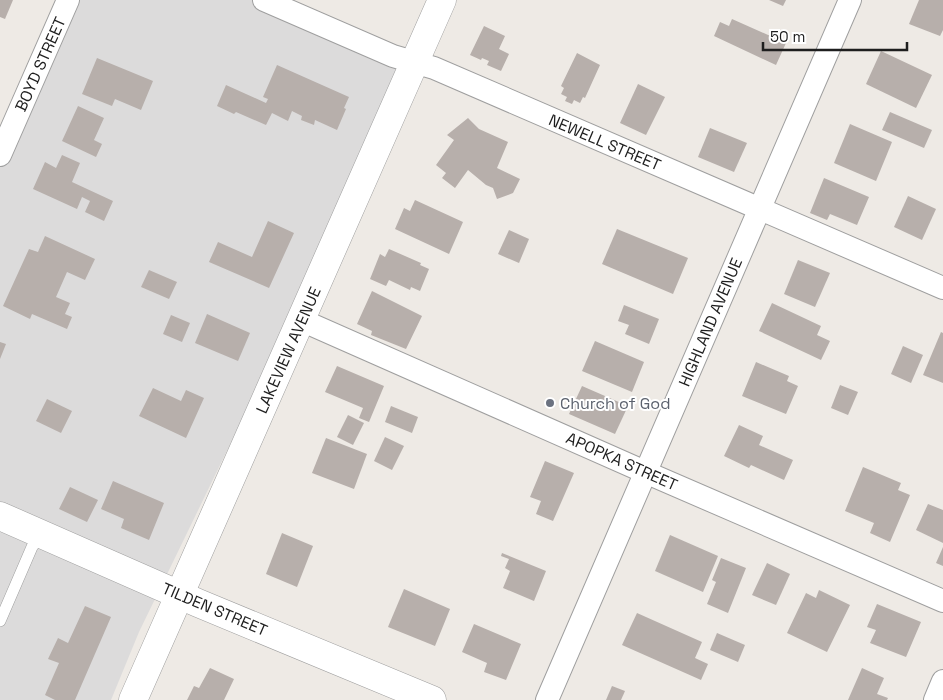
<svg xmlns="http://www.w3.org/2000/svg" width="943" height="700" font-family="'Space Grotesk',sans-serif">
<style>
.residential{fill:#dcdbdb}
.building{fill:#b7afab}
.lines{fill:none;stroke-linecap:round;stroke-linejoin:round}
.service-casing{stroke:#9f9f9f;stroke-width:12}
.minor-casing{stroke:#9f9f9f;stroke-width:24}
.tertiary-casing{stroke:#9f9f9f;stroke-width:29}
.service{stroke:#fff;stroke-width:11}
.minor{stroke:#fff;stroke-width:22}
.tertiary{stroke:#fff;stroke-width:28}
.worship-dot{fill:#6b7280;stroke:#fff;stroke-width:2}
.labels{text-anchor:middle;stroke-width:4;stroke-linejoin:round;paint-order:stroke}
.street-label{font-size:16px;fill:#1e1e1e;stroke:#fff}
.worship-label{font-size:16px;fill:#5b616d;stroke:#fff;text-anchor:start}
</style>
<rect width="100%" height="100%" fill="#eeeae5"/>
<!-- residential -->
<polygon class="residential" points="68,0 268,0 415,63 139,632 111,700 0,700 0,155"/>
<!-- building -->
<g class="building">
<polygon points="0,0 13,0 5,19 0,17"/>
<polygon points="769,0 786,0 783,6"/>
<polygon points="919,0 943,0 943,30 940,36 909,24"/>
<polygon points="732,19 786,43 776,65 714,36 720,22 729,26"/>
<polygon points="484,26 505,36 499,49 509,54 501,71 487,65 489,61 482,58 481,60 470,55"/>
<polygon points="881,51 932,75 916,108 866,84"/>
<polygon points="577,53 600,65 585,98 583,97 580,103 574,100 572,104 565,101 567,97 561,94 564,88 561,86"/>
<polygon points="97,58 153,81 141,110 115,99 112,106 82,94"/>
<polygon points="277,65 349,97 344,108 346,109 337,130 315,120 314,125 301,120 302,116 292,111 288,121 272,113 266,125 236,112 234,114 217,106 226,85 266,103 268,99 263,97"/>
<polygon points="638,84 665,97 646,135 620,123"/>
<polygon points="78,106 104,118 94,140 102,144 96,157 62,141"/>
<polygon points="890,112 932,130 924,148 882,130"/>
<polygon points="468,118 479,129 508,142 497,168 520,179 513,193 497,199 493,188 486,185 468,170 455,188 442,178 446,173 436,165 454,140 447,135"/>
<polygon points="850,124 892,142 876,181 834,163"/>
<polygon points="710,128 747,143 734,172 698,157"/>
<polygon points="62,155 80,163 72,182 113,201 104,221 85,212 90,201 82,197 77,209 33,189 45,162 56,168"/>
<polygon points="824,178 869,197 857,225 830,214 827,220 810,213"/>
<polygon points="908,196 936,209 922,240 894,227"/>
<polygon points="415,200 463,222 449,254 395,229 404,208 410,211"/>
<polygon points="268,221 294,233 269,288 209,262 218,242 252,257"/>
<polygon points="617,229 688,258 673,294 602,264"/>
<polygon points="509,230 529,239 519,263 498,254"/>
<polygon points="45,236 95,259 85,280 67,272 56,297 70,303 65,314 72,317 67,329 32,314 30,319 3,306 29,249 38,252"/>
<polygon points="389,249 421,263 420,265 429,269 420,291 411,287 410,290 389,280 386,286 370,279 380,254 385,257"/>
<polygon points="798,260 830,273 815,307 784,294"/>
<polygon points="149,270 177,282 169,299 141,287"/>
<polygon points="372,291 422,316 406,349 371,335 372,331 357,324"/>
<polygon points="772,303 821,326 817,335 830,341 821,360 759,331"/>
<polygon points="624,305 659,319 649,344 625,334 629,325 618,321"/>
<polygon points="207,314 250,333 238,361 195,343"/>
<polygon points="171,315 190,323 182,342 163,334"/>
<polygon points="941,332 943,333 943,383 923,375"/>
<polygon points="595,341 644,362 632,392 582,371"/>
<polygon points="0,342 6,344 0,359"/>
<polygon points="903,346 923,355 911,383 891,374"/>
<polygon points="756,362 789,376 787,381 798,386 786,414 742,396"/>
<polygon points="337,366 384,386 369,422 359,418 363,408 325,392"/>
<polygon points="840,385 858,392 848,415 831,408"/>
<polygon points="582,386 628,406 615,434 569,414"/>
<polygon points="153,388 181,401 186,390 204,398 186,438 139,416"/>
<polygon points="47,399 72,411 61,433 36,421"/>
<polygon points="391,406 418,417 412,433 385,422"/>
<polygon points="348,415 364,423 353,445 337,437"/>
<polygon points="739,425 763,436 759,445 793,460 784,480 751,465 749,468 724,456"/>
<polygon points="385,437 404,446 392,470 374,461"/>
<polygon points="326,438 367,454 354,489 312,473"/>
<polygon points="545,461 574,473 553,521 536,514 541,501 530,497"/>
<polygon points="863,467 901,483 898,490 910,495 890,542 870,533 874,523 845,511"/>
<polygon points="113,481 164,503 149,540 121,528 124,519 101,509"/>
<polygon points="70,487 98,500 87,522 59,509"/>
<polygon points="928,504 943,510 943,543 916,530"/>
<polygon points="282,533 313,546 297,587 266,574"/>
<polygon points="670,535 718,556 703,592 655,571"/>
<polygon points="943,547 943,566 936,563"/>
<polygon points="502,553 546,571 534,601 503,588 510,571 505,568 509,559 501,556"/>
<polygon points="721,558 746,568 728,613 707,604 716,582 712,580"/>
<polygon points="767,563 790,574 776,605 752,595"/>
<polygon points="404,589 450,609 435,646 388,627"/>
<polygon points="819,590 850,605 827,652 787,633 806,593 816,598"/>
<polygon points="877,604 921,622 906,657 870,643 876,630 867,627"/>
<polygon points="85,606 111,617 75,700 55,700 45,695 59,663 48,659 58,638 68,643"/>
<polygon points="637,613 702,642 695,658 708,664 701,680 622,645"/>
<polygon points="474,624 521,644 506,680 484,672 487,663 462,652"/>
<polygon points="717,633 745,645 738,662 710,650"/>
<polygon points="210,668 234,679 224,700 187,700 194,686 199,688"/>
<polygon points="862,668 884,678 877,694 888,698 887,700 848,700"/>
<polygon points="612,686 625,691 621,700 606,700"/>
</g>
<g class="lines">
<defs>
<polyline id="service" points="0,621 32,547 41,534"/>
<g id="minor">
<polyline points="264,0 393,56 434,68 943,288"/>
<polyline points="0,155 68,0"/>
<polyline points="301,320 645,472 943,601"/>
<polyline points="547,700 850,0"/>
<polyline points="935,700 943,681"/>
</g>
<g id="tertiary">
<polyline points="0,516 198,603 432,700"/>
<polyline points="133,700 442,0"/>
</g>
</defs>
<!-- service casing -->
<use href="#service" class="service-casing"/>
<!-- minor casing -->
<use href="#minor" class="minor-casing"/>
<!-- tertiary casing -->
<use href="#tertiary" class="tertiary-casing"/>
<!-- service -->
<use href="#service" class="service"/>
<!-- minor -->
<use href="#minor" class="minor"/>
<!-- tertiary -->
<use href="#tertiary" class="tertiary"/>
</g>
<!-- markers -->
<circle class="worship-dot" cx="550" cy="403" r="5"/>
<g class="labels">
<!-- street labels -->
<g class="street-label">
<text transform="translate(40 64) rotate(-66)" y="6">BOYD STREET</text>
<text transform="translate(605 142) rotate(23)" y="6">NEWELL STREET</text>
<text transform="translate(710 322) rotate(-67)" y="6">HIGHLAND AVENUE</text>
<text transform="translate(288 350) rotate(-66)" y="6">LAKEVIEW AVENUE</text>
<text transform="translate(622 461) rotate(24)" y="6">APOPKA STREET</text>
<text transform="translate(215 609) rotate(23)" y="6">TILDEN STREET</text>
</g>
<!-- worship labels -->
<g class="worship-label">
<text x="560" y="409">Church of God</text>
</g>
</g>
<!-- scale -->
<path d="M763 42v8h144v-8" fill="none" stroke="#1e1e1e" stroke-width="2.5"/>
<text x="770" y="42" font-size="15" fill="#1e1e1e" stroke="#ffffff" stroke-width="4" paint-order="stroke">50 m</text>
</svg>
